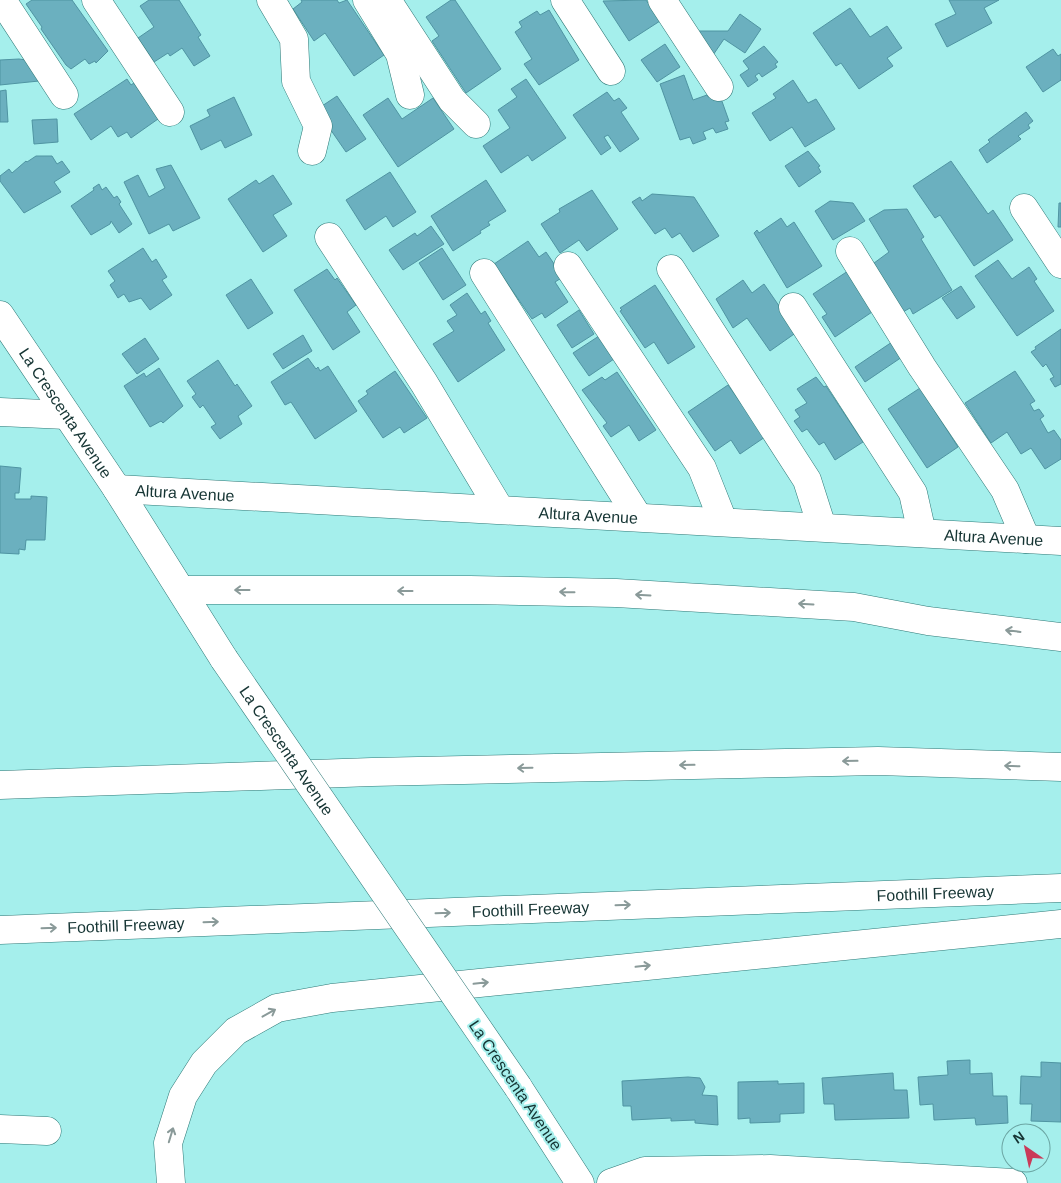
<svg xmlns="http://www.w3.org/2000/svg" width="1061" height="1183" font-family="Arial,sans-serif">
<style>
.building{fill:#6bb0bf;stroke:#4f94a2}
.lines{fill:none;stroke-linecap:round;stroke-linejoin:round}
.minor-casing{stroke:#2e7977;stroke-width:29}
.major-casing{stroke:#2e7977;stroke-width:29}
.highway-casing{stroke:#2e7977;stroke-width:29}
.minor{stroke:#fff;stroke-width:28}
.major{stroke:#fff;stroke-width:28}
.highway{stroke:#fff;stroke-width:28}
.major-bridge-casing{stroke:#2e7977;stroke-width:29;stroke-linecap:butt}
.major-bridge{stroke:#fff;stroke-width:28}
.oneway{stroke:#8a9a99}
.labels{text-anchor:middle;stroke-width:4;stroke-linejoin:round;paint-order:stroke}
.street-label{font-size:16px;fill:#153433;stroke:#a5efec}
</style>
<rect width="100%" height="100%" fill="#a5efec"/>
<!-- building -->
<g class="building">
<polygon points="32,0 72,0 108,51 96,63 95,61 89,64 85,59 71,69 66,65 41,29 42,27 26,4"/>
<polygon points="149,0 179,0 201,35 198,37 210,56 194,66 182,48 170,56 168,53 154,62 138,38 154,27 140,6"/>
<polygon points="301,0 337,0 339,3 347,0 384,55 354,76 325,33 314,41 293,9 302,2"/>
<polygon points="451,0 455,0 501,69 466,93 432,41 439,36 426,17"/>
<polygon points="646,0 660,21 629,41 603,1"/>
<polygon points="949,0 999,0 984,8 992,23 947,47 935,24 956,14"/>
<polygon points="850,8 870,37 887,26 902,48 887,58 893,66 859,89 841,63 836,66 813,33"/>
<polygon points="549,10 579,60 539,85 524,64 532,59 515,32 522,27 519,22 537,11 540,15"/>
<polygon points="740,14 761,29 745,53 724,39 711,58 694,31 728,31"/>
<polygon points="665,44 680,67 657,82 641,60"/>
<polygon points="764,46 778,62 775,64 777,67 762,77 759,73 755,76 758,80 748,87 740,75 749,69 743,61"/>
<polygon points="1053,49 1058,56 1061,54 1061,80 1043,92 1026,67"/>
<polygon points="19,59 26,60 39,81 0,85 0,60"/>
<polygon points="684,75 693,100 707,95 708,97 719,93 729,121 725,122 728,129 716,133 713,128 703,132 706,139 693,144 690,137 680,140 660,84"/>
<polygon points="127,79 131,85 134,83 158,119 131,138 127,132 118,137 111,126 91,140 74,114"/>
<polygon points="526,79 566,138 532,161 528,155 501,173 483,146 510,128 498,110 517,97 511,89"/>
<polygon points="793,80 808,103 816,99 835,129 805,147 792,127 770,141 752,113 776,98 773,94"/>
<polygon points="6,90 8,122 0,122 0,91"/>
<polygon points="607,92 614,101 619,98 627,108 621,112 639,139 620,152 608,135 604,137 611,148 601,155 573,115"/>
<polygon points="337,96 366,139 346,152 326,123 319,108"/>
<polygon points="234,97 252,135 225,148 221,140 201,150 190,126 210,116 207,110"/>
<polygon points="388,98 402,119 433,98 454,129 398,167 363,115"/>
<polygon points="1026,112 1033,121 1028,125 1030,128 1018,136 1021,139 987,163 979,150 990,142 988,140"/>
<polygon points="57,119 58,142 34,144 32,120"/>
<polygon points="808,151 820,166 818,167 821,172 799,187 785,166"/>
<polygon points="36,156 52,156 57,164 62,161 70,172 54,182 61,192 24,213 0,181 0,176 9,169 12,173 26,161 27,162"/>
<polygon points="951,161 988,214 993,210 1013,240 974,266 940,215 935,218 913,186"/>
<polygon points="171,165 200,218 173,231 169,224 149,234 124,182 138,175 149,197 165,188 156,169"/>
<polygon points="390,172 416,212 393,227 386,216 365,230 346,200"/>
<polygon points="273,175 292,204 273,215 287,236 263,252 228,199 256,180 259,184"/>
<polygon points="486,180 506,211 488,222 490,225 480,231 481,233 453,251 431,216"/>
<polygon points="99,184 102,190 106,187 114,198 117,196 121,202 119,204 132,224 119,233 111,221 110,224 91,235 71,206 94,190 93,188"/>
<polygon points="592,190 618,229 587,251 579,240 560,253 541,224 560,212 559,209"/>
<polygon points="652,194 694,197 719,236 693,252 680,233 672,238 665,228 655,234 632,202 640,197 642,201"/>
<polygon points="830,201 853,203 865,221 833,240 815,211"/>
<polygon points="1059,203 1061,203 1061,227 1058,227"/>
<polygon points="907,209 924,237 921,239 952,290 913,314 910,308 901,313 870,266 889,252 869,219 884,210"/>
<polygon points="781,218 787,227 794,222 822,266 787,288 754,233 757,230 759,233"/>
<polygon points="431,226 444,244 403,270 389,250 415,233 417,236"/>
<polygon points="528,241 539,257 546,252 563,277 555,282 568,302 545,318 542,313 532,319 494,264"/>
<polygon points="143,248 152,262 156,259 167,277 162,280 172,295 150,310 141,298 129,302 124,294 118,298 110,285 115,281 108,271"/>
<polygon points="442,248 466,285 443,300 419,263"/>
<polygon points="998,260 1012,279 1029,267 1037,279 1034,281 1054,311 1017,336 975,276"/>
<polygon points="327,269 335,280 337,278 356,305 347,312 360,332 333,350 294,290"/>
<polygon points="848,271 875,310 835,337 822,317 827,314 813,294"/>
<polygon points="251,279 273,313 248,329 226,295"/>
<polygon points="743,280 752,293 764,284 797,332 770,351 747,318 733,328 716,299"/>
<polygon points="655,285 695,347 668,364 654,342 645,348 620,311 622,310 620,308"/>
<polygon points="961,286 975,307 957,319 942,298"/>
<polygon points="467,293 481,314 485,311 491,321 488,323 505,350 458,382 433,344 454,331 447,321 457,315 450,305"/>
<polygon points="579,310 594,334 572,348 557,325"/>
<polygon points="1061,329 1061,384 1055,387 1050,379 1054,377 1046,364 1043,367 1031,352 1036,349 1035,347"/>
<polygon points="303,335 312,351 283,369 273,354"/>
<polygon points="599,336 614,359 589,376 573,353"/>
<polygon points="145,338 159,359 137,374 122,354"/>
<polygon points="895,340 905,355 865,382 855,367"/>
<polygon points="308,358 316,369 318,367 320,371 328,366 357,411 315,439 291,402 285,405 271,382"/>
<polygon points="218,360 235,386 237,384 252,406 238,416 242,424 220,439 211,427 216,424 203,405 200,408 192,397 196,394 187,381"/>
<polygon points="159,368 183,406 163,423 161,421 150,427 124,386 144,373 146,377"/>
<polygon points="395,371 427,418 404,433 400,427 383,438 358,401 368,394 366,391"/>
<polygon points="1015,371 1035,401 1030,404 1034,411 1039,409 1044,416 1040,419 1048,433 1054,430 1061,440 1061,459 1045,469 1031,448 1021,454 1007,432 991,443 965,403"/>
<polygon points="617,372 656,430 639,441 629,425 611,437 603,426 607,423 582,390 602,377 605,380"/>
<polygon points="816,377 824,387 826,386 863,442 835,460 824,442 819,445 807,429 802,432 794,421 800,417 795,410 807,403 797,389"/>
<polygon points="728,385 765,437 740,454 731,440 715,451 688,412"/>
<polygon points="920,388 958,447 927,468 888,409"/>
<polygon points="0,466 21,468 19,493 15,493 15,499 31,499 31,496 47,497 45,540 26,540 25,550 19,549 19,554 0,553"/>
<polygon points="970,1060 970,1074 992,1073 993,1096 1007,1096 1008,1123 976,1125 975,1118 934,1120 933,1104 920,1105 918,1077 948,1075 947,1061"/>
<polygon points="1041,1062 1061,1063 1061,1122 1031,1121 1032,1104 1020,1104 1021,1076 1041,1077"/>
<polygon points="893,1073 894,1090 907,1090 909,1118 835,1120 834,1104 824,1104 822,1078"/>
<polygon points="688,1077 700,1078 705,1087 702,1095 717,1096 718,1125 695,1123 695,1120 671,1121 671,1118 632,1120 631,1106 623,1106 622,1081"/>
<polygon points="778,1081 778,1084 804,1083 804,1113 780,1114 780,1122 750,1123 750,1118 738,1119 738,1082"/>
</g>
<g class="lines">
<defs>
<g id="minor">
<polyline points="2,0 64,95"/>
<polyline points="96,0 170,112"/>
<polyline points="271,0 294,39 296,81 318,126 312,151"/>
<polyline points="367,0 400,54 410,95"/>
<polyline points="387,0 452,100 476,124"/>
<polyline points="565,0 611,71"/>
<polyline points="662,0 719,87"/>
<polyline points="1024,208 1061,264"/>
<polyline points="329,237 424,383 499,508"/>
<polyline points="850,251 922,367 1005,490 1026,539"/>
<polyline points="568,266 702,468 723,521"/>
<polyline points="671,269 807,480 822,527"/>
<polyline points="484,273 638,517"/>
<polyline points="793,307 913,493 922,533"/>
<polyline points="0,412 66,415"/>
<path id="s1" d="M117,489L1061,541"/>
<polyline points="0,1129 47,1131"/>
<polyline points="611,1183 645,1171 770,1169 1013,1183"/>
</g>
<g id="major">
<path id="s2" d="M0,315L117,489L224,659"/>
<polyline points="518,1087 580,1183"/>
</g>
<g id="highway">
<polyline points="182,590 470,590 616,593 854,607 928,621 1061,637"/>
<polyline points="0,785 372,772 878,761 1061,767"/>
<path id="s3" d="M0,930L1061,888"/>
<polyline points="171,1183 168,1143 183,1096 204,1063 236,1031 277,1008 332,998 1061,924"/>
</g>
</defs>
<!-- minor casing -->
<use href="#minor" class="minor-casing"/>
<!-- major casing -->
<use href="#major" class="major-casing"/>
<!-- highway casing -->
<use href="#highway" class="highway-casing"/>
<!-- minor -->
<use href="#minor" class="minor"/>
<!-- major -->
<use href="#major" class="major"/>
<!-- highway -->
<use href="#highway" class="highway"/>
<defs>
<g id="major-bridge">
<path id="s4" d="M224,659L518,1087"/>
</g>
</defs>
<!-- major-bridge casing -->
<use href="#major-bridge" class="major-bridge-casing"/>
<!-- major-bridge -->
<use href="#major-bridge" class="major-bridge"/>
</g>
<!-- one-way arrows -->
<defs><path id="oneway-shaft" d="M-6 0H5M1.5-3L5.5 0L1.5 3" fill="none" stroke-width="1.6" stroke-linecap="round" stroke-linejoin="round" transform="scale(1.25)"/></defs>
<g class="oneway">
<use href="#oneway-shaft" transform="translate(242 590) rotate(-180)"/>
<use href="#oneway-shaft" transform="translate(405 591) rotate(180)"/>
<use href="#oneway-shaft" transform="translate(567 592) rotate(-179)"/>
<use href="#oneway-shaft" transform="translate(643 595) rotate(-177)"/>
<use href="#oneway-shaft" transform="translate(806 604) rotate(-177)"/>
<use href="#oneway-shaft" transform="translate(1013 631) rotate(-173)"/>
<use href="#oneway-shaft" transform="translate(850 761) rotate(179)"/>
<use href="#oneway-shaft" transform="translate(687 765) rotate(179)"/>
<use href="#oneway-shaft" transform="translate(1012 766) rotate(-178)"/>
<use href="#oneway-shaft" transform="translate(525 768) rotate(179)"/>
<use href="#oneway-shaft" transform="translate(623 905) rotate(-2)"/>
<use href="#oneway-shaft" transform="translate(443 913) rotate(-2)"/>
<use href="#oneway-shaft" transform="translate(211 922) rotate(-2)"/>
<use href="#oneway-shaft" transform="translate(49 928) rotate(-2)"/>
<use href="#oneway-shaft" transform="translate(643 966) rotate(-6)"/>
<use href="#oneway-shaft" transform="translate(481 983) rotate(-6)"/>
<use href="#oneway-shaft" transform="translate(269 1013) rotate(-29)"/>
<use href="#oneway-shaft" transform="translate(171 1135) rotate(-73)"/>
</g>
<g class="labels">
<!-- street labels -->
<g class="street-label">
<text dy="6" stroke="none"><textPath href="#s2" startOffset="118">La Crescenta Avenue</textPath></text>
<text dy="6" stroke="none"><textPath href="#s1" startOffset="68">Altura Avenue</textPath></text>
<text dy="6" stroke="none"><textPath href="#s1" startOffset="472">Altura Avenue</textPath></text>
<text dy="6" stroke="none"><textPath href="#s1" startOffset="878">Altura Avenue</textPath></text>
<text dy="6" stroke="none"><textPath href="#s4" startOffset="111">La Crescenta Avenue</textPath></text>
<text dy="6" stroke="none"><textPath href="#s3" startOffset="936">Foothill Freeway</textPath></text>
<text dy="6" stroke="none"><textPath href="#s3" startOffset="531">Foothill Freeway</textPath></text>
<text dy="6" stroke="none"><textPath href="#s3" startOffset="126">Foothill Freeway</textPath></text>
<text transform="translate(516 1085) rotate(56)" y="6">La Crescenta Avenue</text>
</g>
</g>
<!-- north arrow -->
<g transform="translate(1026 1148) rotate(326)"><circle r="24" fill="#a5efec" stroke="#6ba4a2"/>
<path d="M0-4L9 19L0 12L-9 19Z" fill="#ca3a58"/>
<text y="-8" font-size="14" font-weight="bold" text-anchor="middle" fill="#153433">N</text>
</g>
</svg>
